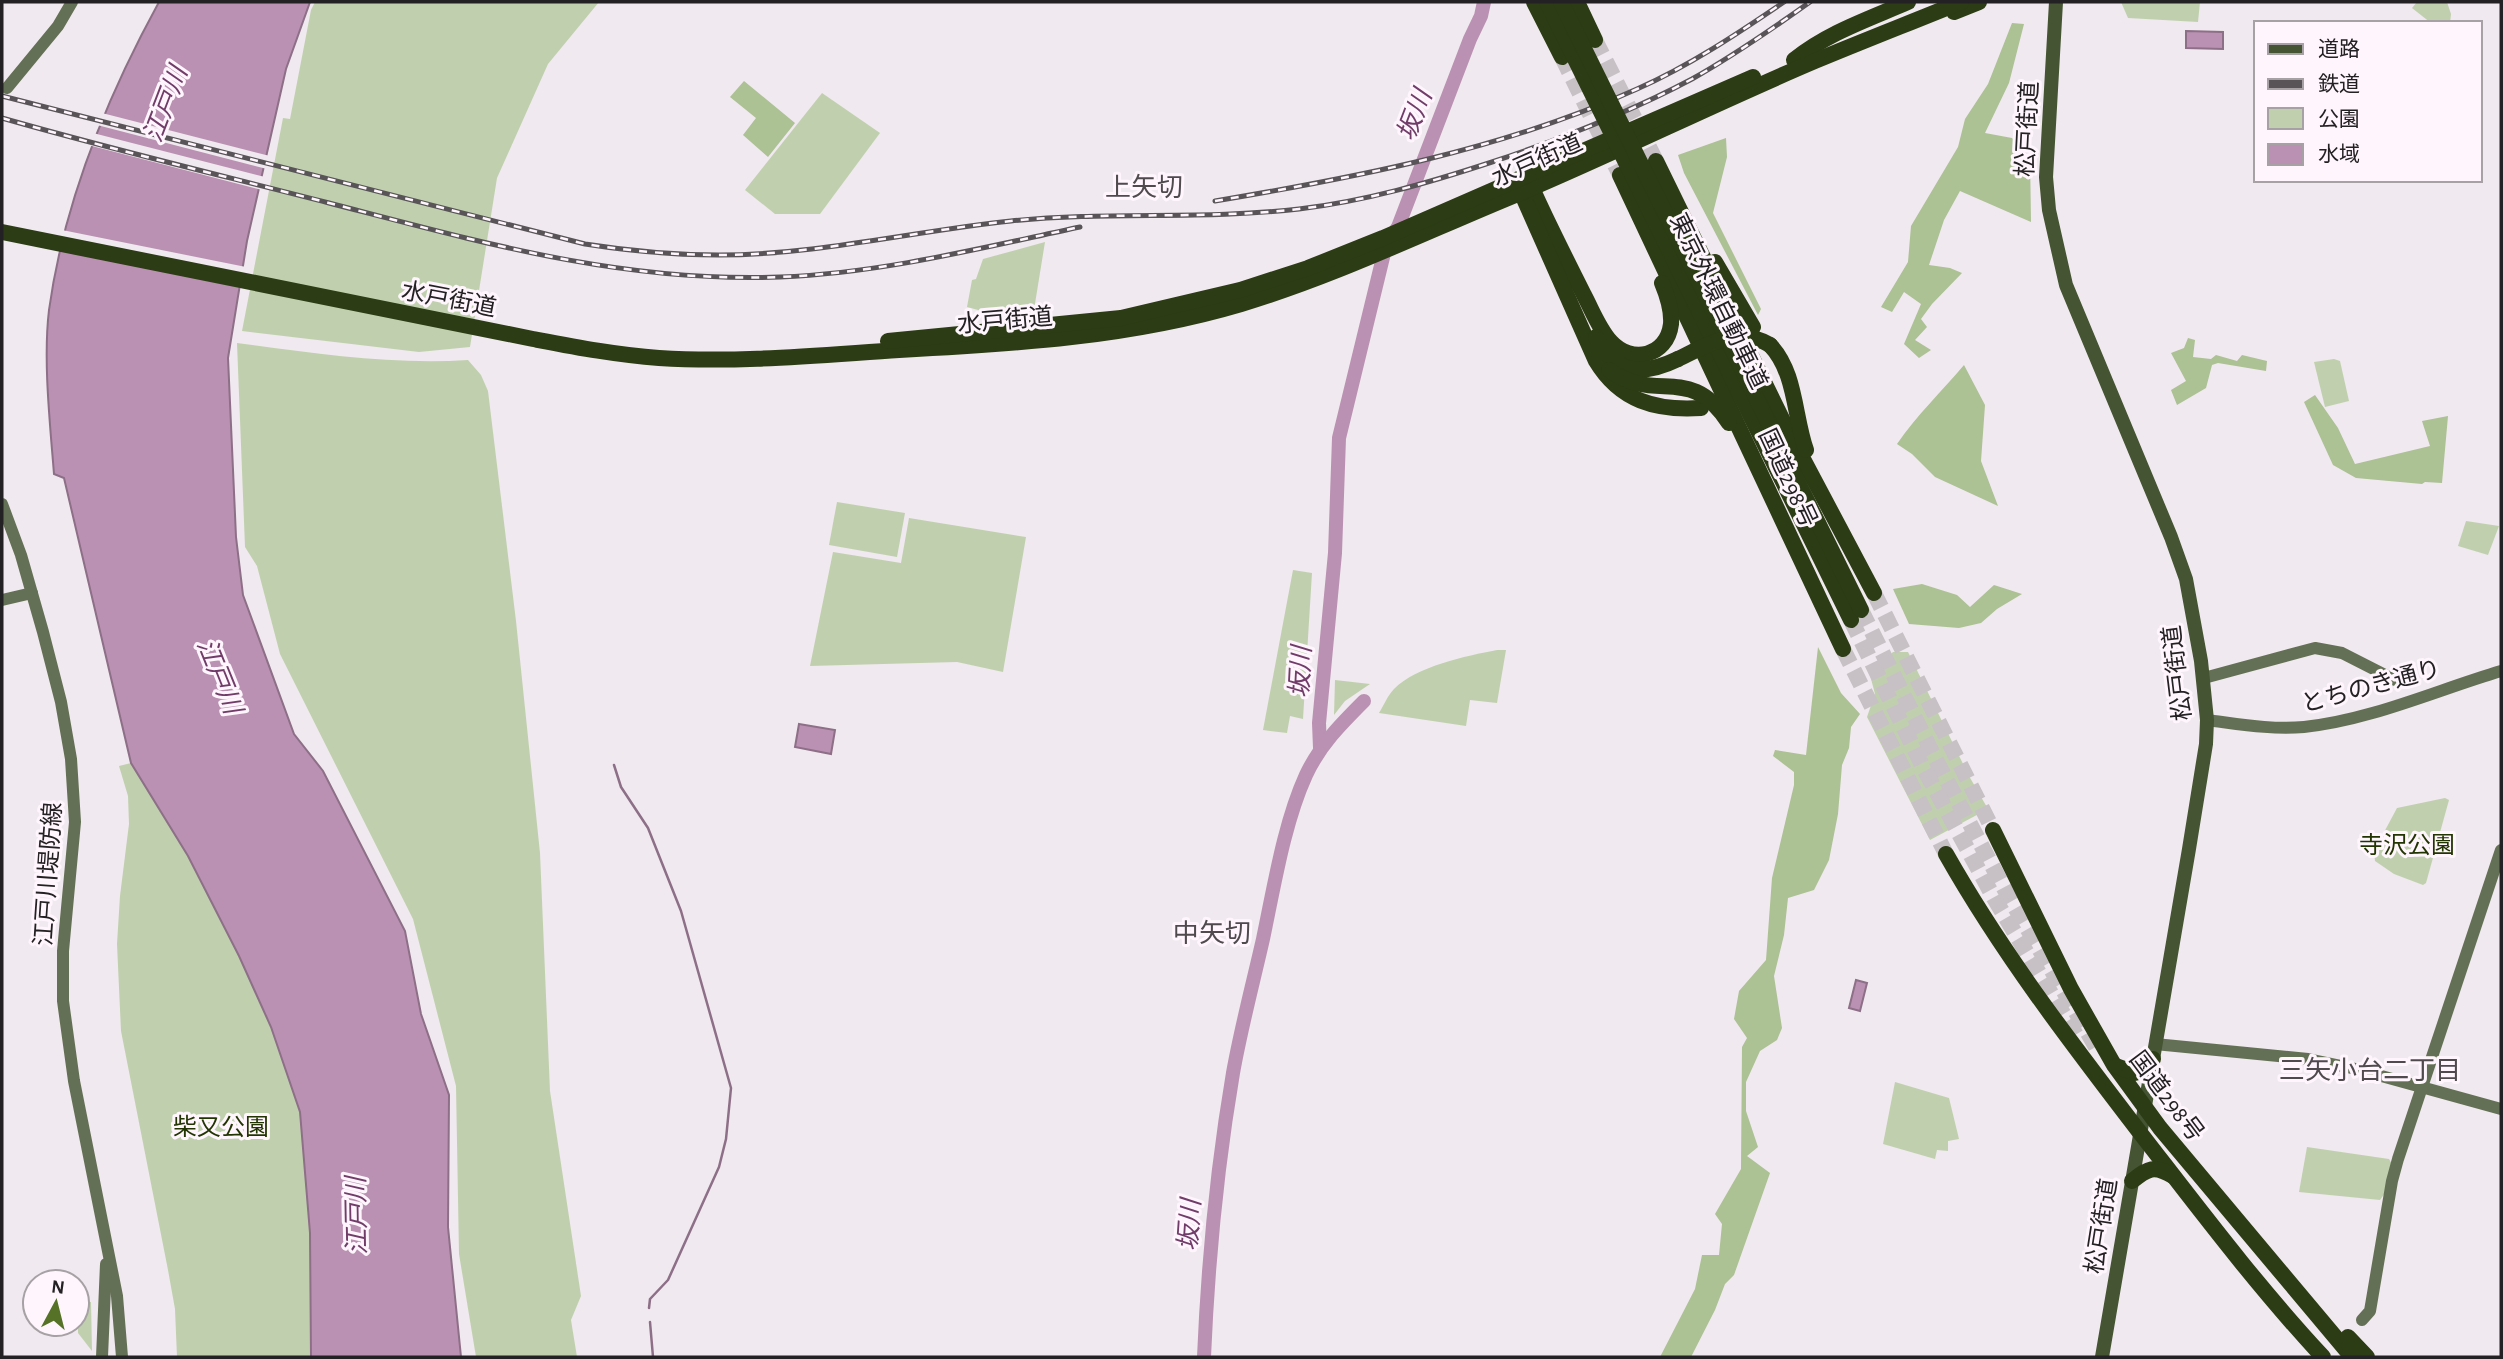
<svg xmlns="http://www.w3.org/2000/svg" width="2503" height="1359" font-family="'Alegreya Sans','Noto Sans JP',sans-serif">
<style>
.green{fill:#c0d0ae}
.forest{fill:#acc194}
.water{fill:#ba91b2;stroke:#8d6f87;stroke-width:2}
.pier{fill:#f0e9ef}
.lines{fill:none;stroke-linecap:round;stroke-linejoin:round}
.stream{stroke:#8d6f87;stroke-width:2.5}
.river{stroke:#ba91b2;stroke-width:14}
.highway-tunnel{stroke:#c7c1c6;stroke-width:16;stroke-dasharray:16 8;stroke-linecap:butt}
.secondary{stroke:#647055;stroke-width:12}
.primary{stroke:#455432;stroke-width:14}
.highway{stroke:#2c3c14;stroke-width:16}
.rail-casing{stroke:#585458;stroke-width:5}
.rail{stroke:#fef6fc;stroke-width:2.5;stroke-dasharray:8;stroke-linecap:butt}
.highway-bridge{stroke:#2c3c14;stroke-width:16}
.labels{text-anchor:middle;stroke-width:6;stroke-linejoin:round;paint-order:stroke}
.street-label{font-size:24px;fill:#242124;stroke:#fef6fc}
.park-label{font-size:24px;fill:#223401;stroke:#fef6fc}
.water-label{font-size:26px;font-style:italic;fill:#713c69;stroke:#fef6fc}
.neighbourhood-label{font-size:26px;fill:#504a4f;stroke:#fef6fc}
</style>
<rect width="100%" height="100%" fill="#f0e9ef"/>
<!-- green -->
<g class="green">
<polygon points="315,2 599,2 548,64 497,178 470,347 419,352 242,331 283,118 290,119 311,10"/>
<polygon points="2121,2 2226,2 2200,2 2198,22 2128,18"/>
<polygon points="2417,2 2447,2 2451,14 2450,23 2431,23 2412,8"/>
<polygon points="822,93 880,133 820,214 775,214 745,190"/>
<polygon points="1045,242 1033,316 1004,317 967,307 972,280 976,279 983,259"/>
<path d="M237,343C314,353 390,365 468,360L481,375L488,391L516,621L540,853L550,1091L581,1296L571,1320L577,1357H476L459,1254L456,1086L413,919L280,654L257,566L245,547Z"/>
<polygon points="2334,359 2340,361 2349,401 2325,407 2314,362"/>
<polygon points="837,502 905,513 897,557 829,545"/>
<polygon points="909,518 1026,537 1003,672 957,662 810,666 833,552 901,563"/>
<polygon points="2466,521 2499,526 2488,555 2458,546"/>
<polygon points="1293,570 1312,573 1303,719 1290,716 1287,733 1263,730"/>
<path d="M1497,650H1506L1497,703L1470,700L1466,726L1379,713C1384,705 1388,695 1394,689C1417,666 1466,656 1497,650Z"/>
<polygon points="1893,652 1908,652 1969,776 1988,809 1930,840 1867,717 1875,694 1870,675"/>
<polygon points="1335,680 1370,684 1345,701 1334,715"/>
<polygon points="131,763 188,856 239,956 271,1027 300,1112 310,1233 311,1357 177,1357 175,1309 168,1270 121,1031 117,944 120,896 129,824 128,796 119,766"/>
<polygon points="2445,798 2449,800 2426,883 2423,885 2394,874 2375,861 2374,851 2397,808"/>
<polygon points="1895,1082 1949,1098 1959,1139 1948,1141 1948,1151 1937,1150 1935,1159 1883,1144"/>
<polygon points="2307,1147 2389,1159 2392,1164 2385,1193 2380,1200 2299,1192"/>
<polygon points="78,1302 91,1302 92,1351 78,1333"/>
</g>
<!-- forest -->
<g class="forest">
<polygon points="2012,23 2024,24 2009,83 1985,133 2012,138 2030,157 2031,222 1960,191 1944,220 1929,265 1950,268 1962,273 1932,304 1921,319 1927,327 1915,340 1931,350 1919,358 1904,344 1921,304 1904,292 1892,312 1881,307 1908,262 1911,226 1958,147 1965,119 1988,84"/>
<polygon points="744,81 795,123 768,157 743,135 756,118 730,97"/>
<polygon points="1726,138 1727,157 1713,213 1761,309 1758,315 1684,173 1678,155"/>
<polygon points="2188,338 2195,340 2193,357 2211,359 2216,355 2237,361 2242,355 2267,361 2266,371 2218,363 2212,365 2206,388 2177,405 2171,390 2186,381 2171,353 2184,348"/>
<path d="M1964,365L1985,405L1981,461L1998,506L1935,477L1912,454L1897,444C1917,415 1942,391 1964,365Z"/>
<polygon points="2315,395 2338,428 2355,464 2430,446 2422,421 2448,416 2442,483 2425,482 2422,484 2356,478 2333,465 2304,402"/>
<polygon points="1922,584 1957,595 1970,607 1994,585 2022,594 1997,609 1981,623 1959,628 1909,624 1893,589"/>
<polygon points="1818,647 1841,693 1860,714 1851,727 1849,748 1842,765 1838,814 1829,860 1814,890 1788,898 1784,935 1774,976 1782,1028 1777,1040 1760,1051 1746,1082 1746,1111 1758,1147 1747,1156 1770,1173 1734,1275 1725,1284 1715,1310 1691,1357 1660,1357 1695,1289 1702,1255 1719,1255 1722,1224 1715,1214 1741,1169 1742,1047 1747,1038 1734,1019 1739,991 1766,960 1772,878 1794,785 1794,772 1773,756 1775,750 1806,755"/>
</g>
<!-- water -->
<g class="water">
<path d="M159,2H310L286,69L247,241L228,358L236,537L243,595L294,734L323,771L405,931L421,1014L449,1095L448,1227L461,1357H311L310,1233L300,1112L271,1027L239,956L188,856L131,763L64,478L54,474C50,423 43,360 49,310C64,201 107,97 159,2Z"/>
<polygon points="2186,31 2223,32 2223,49 2186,48"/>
<polygon points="799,724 835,730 831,754 795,747"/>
<polygon points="1856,980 1867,983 1860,1011 1849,1008"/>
</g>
<!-- pier -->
<g class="pier">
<polygon points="102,113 270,156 267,169 97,125"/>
<polygon points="93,133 265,177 262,190 88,145"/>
<polygon points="62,230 246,267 243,288 58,250"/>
</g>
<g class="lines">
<!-- stream -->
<g class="stream">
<polyline points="614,765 621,787 648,828 681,911 731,1088 726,1139 719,1167 668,1280 650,1299 649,1308"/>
<polyline points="650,1322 653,1357"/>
</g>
<!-- river -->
<g class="river">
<polyline points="1320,748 1319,723 1335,553 1339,438 1386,245 1398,227 1470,39 1481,16 1484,2"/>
<path d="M1204,1357C1208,1262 1217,1167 1233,1073C1241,1028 1253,983 1263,939C1274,887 1284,823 1306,775C1320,745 1341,724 1364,701"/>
</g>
<!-- highway-tunnel -->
<g class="highway-tunnel">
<polyline points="1595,40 1656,161"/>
<polyline points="1562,57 1620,175"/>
<polyline points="1874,593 1993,830"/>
<polyline points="1861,610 1936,760 2005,890 2099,1052"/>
<polyline points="1851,620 1924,769 1994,898 2079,1040"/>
<polyline points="1843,649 1946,854"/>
</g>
<!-- secondary -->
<g class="secondary">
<polyline points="7,88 58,26 72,2"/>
<polyline points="2,504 21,555 43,632 61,702 71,759 75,822 63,951 63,1001 74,1081 117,1296 122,1357"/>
<polyline points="2,600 32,593"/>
<polyline points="2204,678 2315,648 2342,653 2395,680"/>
<path d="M2207,720C2239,724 2272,730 2304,727C2371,720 2437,690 2501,671"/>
<polyline points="2155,1044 2308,1059 2356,1069 2501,1109"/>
<polyline points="2362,1320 2370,1311 2392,1181 2398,1159 2501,850"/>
<polyline points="102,1357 106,1264"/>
</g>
<!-- primary -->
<polyline class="primary" points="2056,2 2046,177 2049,210 2066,285 2171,537 2186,579 2201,661 2207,720 2206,744 2189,849 2102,1357"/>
<!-- highway -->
<g class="highway">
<polyline points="1534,2 1562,57"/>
<polyline points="1577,2 1595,40"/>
<polyline points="1954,12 1979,2"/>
<path d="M1794,60C1827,33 1869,19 1908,2"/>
<polyline points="1656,161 1786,427 1874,593"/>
<polyline points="1620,175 1843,649"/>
<path d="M1525,182L1532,188C1548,224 1566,259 1584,295C1592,310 1599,329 1611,342C1631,364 1667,357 1671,324C1672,310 1667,295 1662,283"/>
<path d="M1521,184V192L1596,361C1620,401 1656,411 1701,408"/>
<path d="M2,232L533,339C575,347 616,355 659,358C739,363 820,355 899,350C1014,344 1130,337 1241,304C1337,275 1427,231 1520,193C1619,151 1716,103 1815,61C1863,41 1912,22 1961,2"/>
<polyline points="1715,262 1753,327"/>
<path d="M1596,337C1615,375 1643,376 1678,359"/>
<polyline points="888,341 1121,318 1240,290 1308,268 1383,238 1753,77"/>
<path d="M1770,345C1796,372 1794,416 1806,450"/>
<path d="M1609,370C1658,405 1689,362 1729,423"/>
<polyline points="1993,830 2071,989 2114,1065 2160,1128 2352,1357"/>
<path d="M1946,854C2002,953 2072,1044 2141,1134C2200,1210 2257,1286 2323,1357"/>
<polyline points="2116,1066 2135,1073 2141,1071 2153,1059"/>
<path d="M2132,1181C2148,1168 2154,1165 2173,1176"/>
<polyline points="2348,1337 2367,1357"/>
</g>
<defs>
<g id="rail">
<path d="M2,96L585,244C630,251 674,255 719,255C817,255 914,231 1011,221C1107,211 1204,220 1299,209C1366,201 1428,183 1492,162C1561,139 1628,113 1692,79C1733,56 1772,29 1810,2"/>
<path d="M2,118C110,149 220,175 329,203C480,242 622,283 780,277C882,273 981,248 1080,227"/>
<path d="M1215,201C1359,177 1504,149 1637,89C1689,66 1737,34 1784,2"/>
</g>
</defs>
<!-- rail casing -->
<use href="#rail" class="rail-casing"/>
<!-- rail -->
<use href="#rail" class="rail"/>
<!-- highway-bridge -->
<g class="highway-bridge">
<polyline points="1547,2 1851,620"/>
<polyline points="1561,2 1861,610"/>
<path d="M1678,359C1709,344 1737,326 1770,345"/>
</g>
</g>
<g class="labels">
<!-- street labels -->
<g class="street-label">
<text transform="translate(2027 129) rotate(-87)" y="8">松戸街道</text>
<text transform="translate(1537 160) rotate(-24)" y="8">水戸街道</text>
<text transform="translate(449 299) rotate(11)" y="8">水戸街道</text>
<text transform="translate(1719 301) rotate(64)" y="8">東京外環自動車道</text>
<text transform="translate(1005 320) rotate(-5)" y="8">水戸街道</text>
<text transform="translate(1788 478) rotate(65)" y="8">国道298号</text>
<text transform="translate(2177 673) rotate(-97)" y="8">松戸街道</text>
<text transform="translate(2371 686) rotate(-15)" y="8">とちのき通り</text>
<text transform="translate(48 874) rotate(-86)" y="8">江戸川堤防線</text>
<text transform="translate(2167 1096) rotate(53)" y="8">国道298号</text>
<text transform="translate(2101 1226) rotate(-81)" y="8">松戸街道</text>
</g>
<!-- park labels -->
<g class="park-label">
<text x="2407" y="853">寺沢公園</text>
<text x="221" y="1135">柴又公園</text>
</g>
<!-- water labels -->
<g class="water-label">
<text transform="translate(165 104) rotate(-69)" y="9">江戸川</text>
<text transform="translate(1414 115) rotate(-69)" y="9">坂川</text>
<text transform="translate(1300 672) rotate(-87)" y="9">坂川</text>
<text transform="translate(220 676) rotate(68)" y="9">江戸川</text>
<text transform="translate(356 1216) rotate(-91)" y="9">江戸川</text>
<text transform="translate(1189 1225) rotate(-86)" y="9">坂川</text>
</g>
<!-- neighbourhood labels -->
<g class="neighbourhood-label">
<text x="1144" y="196">上矢切</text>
<text x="1212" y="942">中矢切</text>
<text x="2370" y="1079">三矢小台二丁目</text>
</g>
</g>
<!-- border -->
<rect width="2503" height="1359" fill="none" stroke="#242124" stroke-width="7"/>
<!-- legend -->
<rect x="2254" y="21" width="228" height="161" fill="#fef6fc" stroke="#a7a1a6" stroke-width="2"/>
<rect x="2268" y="44" width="35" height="10" fill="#455432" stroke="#a7a1a6" stroke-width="2"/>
<text x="2318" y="56" font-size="21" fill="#242124">道路</text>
<rect x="2268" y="79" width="35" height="10" fill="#585458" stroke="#a7a1a6" stroke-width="2"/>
<text x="2318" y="91" font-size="21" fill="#242124">鉄道</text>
<rect x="2268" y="108" width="35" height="21" fill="#c0d0ae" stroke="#a7a1a6" stroke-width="2"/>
<text x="2318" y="126" font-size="21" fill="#242124">公園</text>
<rect x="2268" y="144" width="35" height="21" fill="#ba91b2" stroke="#a7a1a6" stroke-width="2"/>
<text x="2318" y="161" font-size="21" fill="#242124">水域</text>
<!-- north arrow -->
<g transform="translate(56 1303) rotate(7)"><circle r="33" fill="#fef6fc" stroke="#a7a1a6" stroke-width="2"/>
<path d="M0-5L12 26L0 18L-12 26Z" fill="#557227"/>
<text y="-10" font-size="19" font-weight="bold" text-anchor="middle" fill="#242124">N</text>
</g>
</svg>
